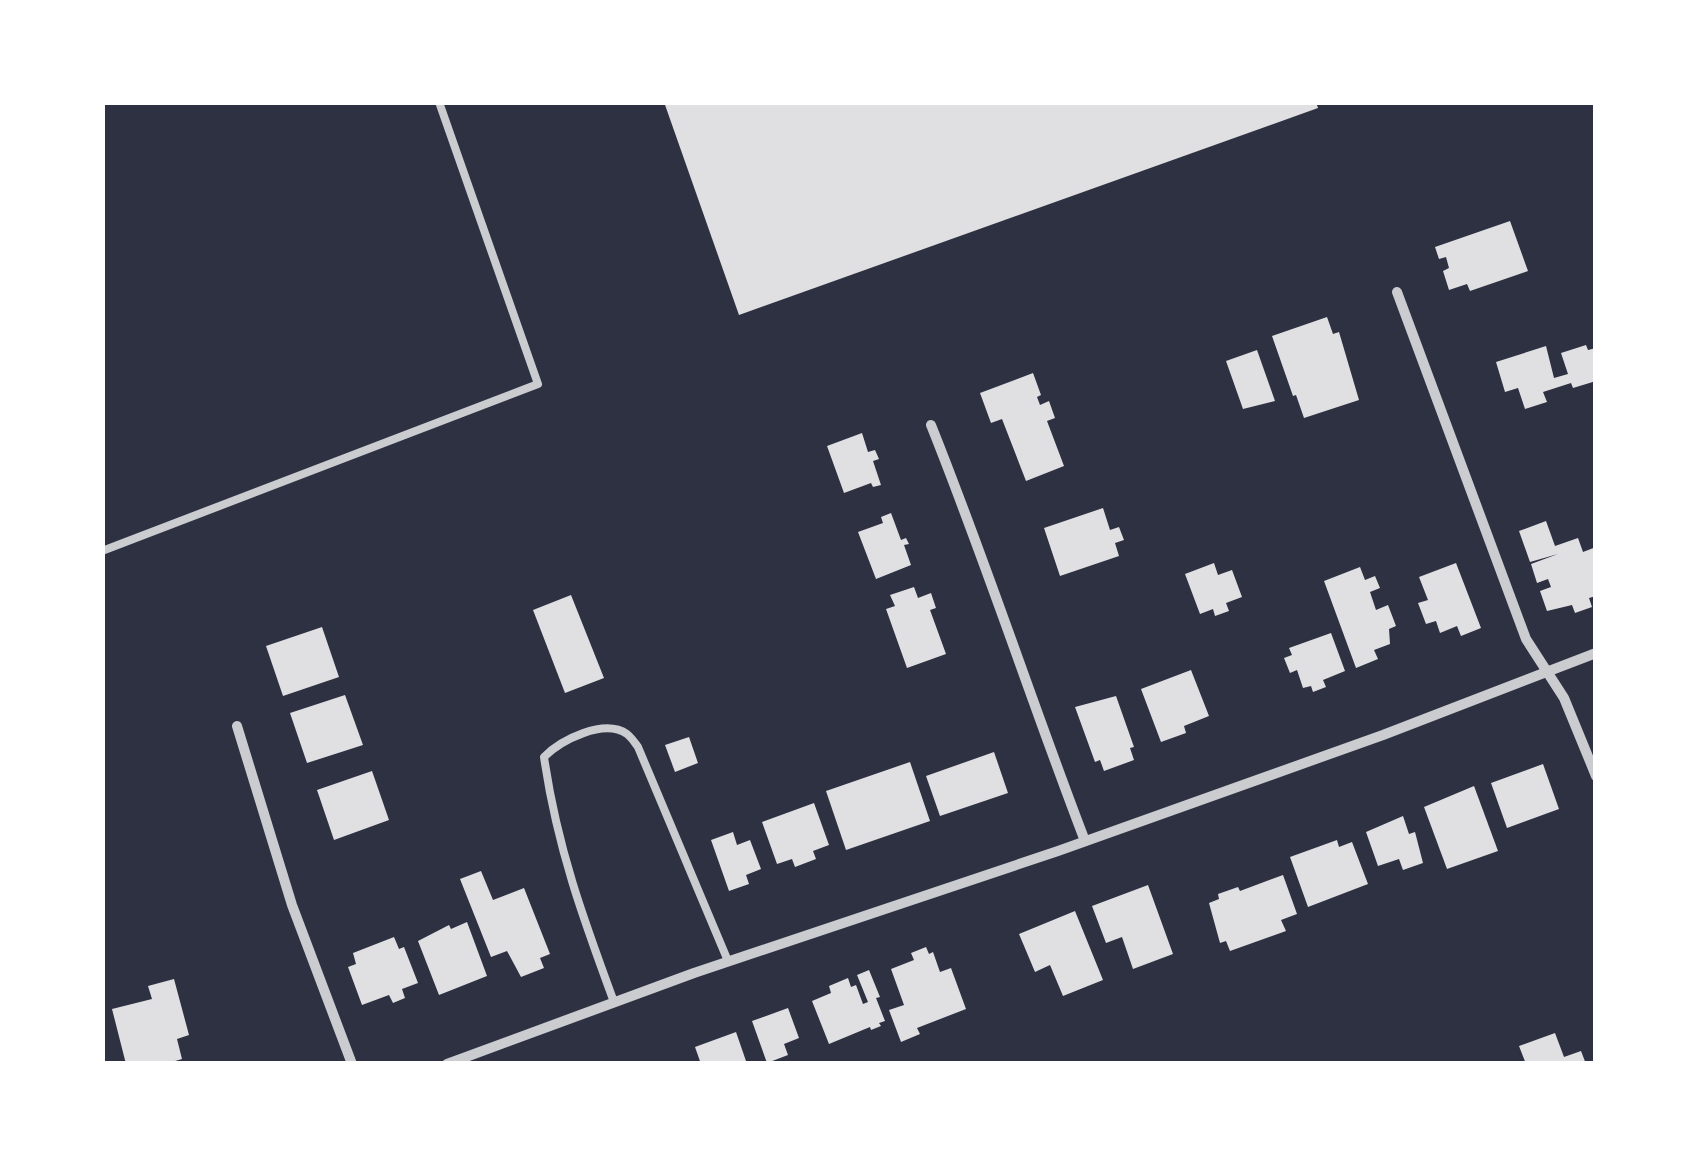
<svg xmlns="http://www.w3.org/2000/svg" width="1698" height="1166" font-family="'Exo 2',sans-serif">
<style>
.building{fill:#e0e0e3}
.lines{fill:none;stroke-linecap:round;stroke-linejoin:round}
.service{stroke:#caccd0;stroke-width:8}
.minor{stroke:#caccd0;stroke-width:10}
</style>
<rect width="100%" height="100%" fill="#2d3142"/>
<!-- building -->
<g class="building">
<polygon points="664,102 1316,102 1318,108 739,315"/>
<polygon points="1510,221 1528,271 1470,291 1467,284 1449,290 1443,271 1449,268 1446,257 1439,259 1435,247"/>
<polygon points="1327,317 1333,334 1339,332 1359,400 1304,418 1296,395 1293,396 1272,336"/>
<polygon points="1586,345 1588,350 1596,348 1596,381 1573,388 1571,383 1543,392 1547,402 1525,409 1518,388 1505,392 1496,362 1546,346 1554,378 1568,374 1561,353"/>
<polygon points="1257,350 1275,401 1243,409 1226,361"/>
<polygon points="1033,373 1041,395 1037,397 1040,405 1049,401 1055,418 1047,421 1064,466 1026,481 1002,419 991,423 980,393"/>
<polygon points="862,433 868,452 875,450 879,459 873,461 881,485 873,487 871,483 844,493 827,446"/>
<polygon points="1103,508 1110,530 1119,527 1124,540 1115,543 1119,556 1060,576 1044,528"/>
<polygon points="891,513 901,540 906,538 909,544 904,545 911,565 876,579 858,532 883,523 881,517"/>
<polygon points="1546,521 1555,546 1578,538 1583,552 1596,547 1596,596 1589,598 1592,607 1575,613 1572,605 1547,611 1540,591 1551,587 1548,579 1537,583 1531,564 1558,554 1530,562 1519,531"/>
<polygon points="1214,563 1218,575 1232,570 1242,597 1226,603 1229,611 1215,616 1213,609 1200,614 1185,574"/>
<polygon points="1456,563 1481,628 1461,636 1457,626 1440,633 1436,621 1426,624 1418,603 1428,600 1419,577"/>
<polygon points="1360,567 1365,580 1375,576 1380,588 1370,592 1376,610 1388,605 1396,626 1389,629 1390,644 1374,650 1378,659 1356,668 1324,581"/>
<polygon points="914,587 918,598 931,593 936,608 930,610 946,654 907,668 886,609 895,606 890,595"/>
<polygon points="571,595 604,678 565,693 533,610"/>
<polygon points="322,627 339,677 283,696 266,646"/>
<polygon points="1331,633 1345,671 1323,680 1326,687 1313,692 1311,686 1303,688 1297,670 1290,673 1284,658 1292,655 1289,648"/>
<polygon points="1191,670 1209,716 1184,726 1186,733 1161,742 1141,689"/>
<polygon points="345,695 363,745 307,763 290,713"/>
<polygon points="1116,696 1134,747 1130,748 1134,760 1104,771 1100,760 1095,762 1075,707"/>
<polygon points="689,737 698,763 675,772 665,745"/>
<polygon points="994,752 1008,793 940,816 926,776"/>
<polygon points="910,762 930,821 846,850 826,791"/>
<polygon points="1543,764 1559,809 1507,828 1491,783"/>
<polygon points="372,771 389,820 334,840 317,790"/>
<polygon points="1474,786 1498,851 1447,869 1424,807"/>
<polygon points="814,803 829,845 813,851 816,859 795,867 792,859 777,864 762,822"/>
<polygon points="1403,816 1409,834 1415,832 1423,863 1403,870 1399,859 1378,866 1366,832"/>
<polygon points="733,832 737,845 750,840 761,869 746,875 749,884 729,891 711,840"/>
<polygon points="1337,840 1339,847 1352,842 1368,884 1308,907 1290,857"/>
<polygon points="481,871 493,900 524,888 550,954 540,958 544,968 521,977 507,951 491,957 460,879"/>
<polygon points="1283,875 1297,914 1281,920 1286,931 1230,951 1226,941 1220,943 1209,903 1219,899 1218,894 1238,887 1240,891"/>
<polygon points="1148,885 1173,954 1133,969 1122,937 1106,943 1092,906"/>
<polygon points="1075,911 1103,980 1063,996 1050,965 1035,972 1019,934"/>
<polygon points="467,922 487,976 439,995 418,941 449,925 451,929"/>
<polygon points="394,937 399,949 404,947 418,983 402,989 405,998 393,1003 389,995 362,1005 348,967 356,964 353,953"/>
<polygon points="926,947 929,954 933,952 940,972 951,968 966,1009 917,1028 920,1034 901,1042 889,1010 904,1005 891,969 914,960 911,953"/>
<polygon points="869,970 880,997 876,998 885,1021 879,1023 881,1026 871,1030 870,1027 829,1044 812,1001 831,993 829,986 848,978 851,987 856,985 863,1004 868,1002 857,975"/>
<polygon points="174,979 189,1035 177,1039 182,1059 165,1064 126,1064 112,1009 152,999 148,986"/>
<polygon points="788,1008 799,1038 784,1044 788,1055 767,1063 752,1021"/>
<polygon points="736,1032 747,1064 701,1064 695,1047"/>
<polygon points="1555,1033 1564,1057 1581,1051 1586,1064 1526,1064 1519,1046"/>
</g>
<g class="lines">
<!-- service -->
<g class="service">
<polyline points="102,551 538,384 439,102"/>
<path d="M614,1002C583,918 557,847 544,757C561,740 604,718 627,734C632,738 635,743 638,747L728,961"/>
</g>
<!-- minor -->
<g class="minor">
<polyline points="1397,292 1526,639 1564,698 1596,776"/>
<path d="M931,425C986,562 1032,703 1085,841"/>
<polyline points="237,726 292,905 352,1064"/>
<polyline points="447,1064 694,973 1058,851 1383,735 1596,653"/>
</g>
</g>
<!-- border -->
<rect width="1698" height="1166" fill="none" stroke="#ffffff" stroke-width="210"/>
</svg>
